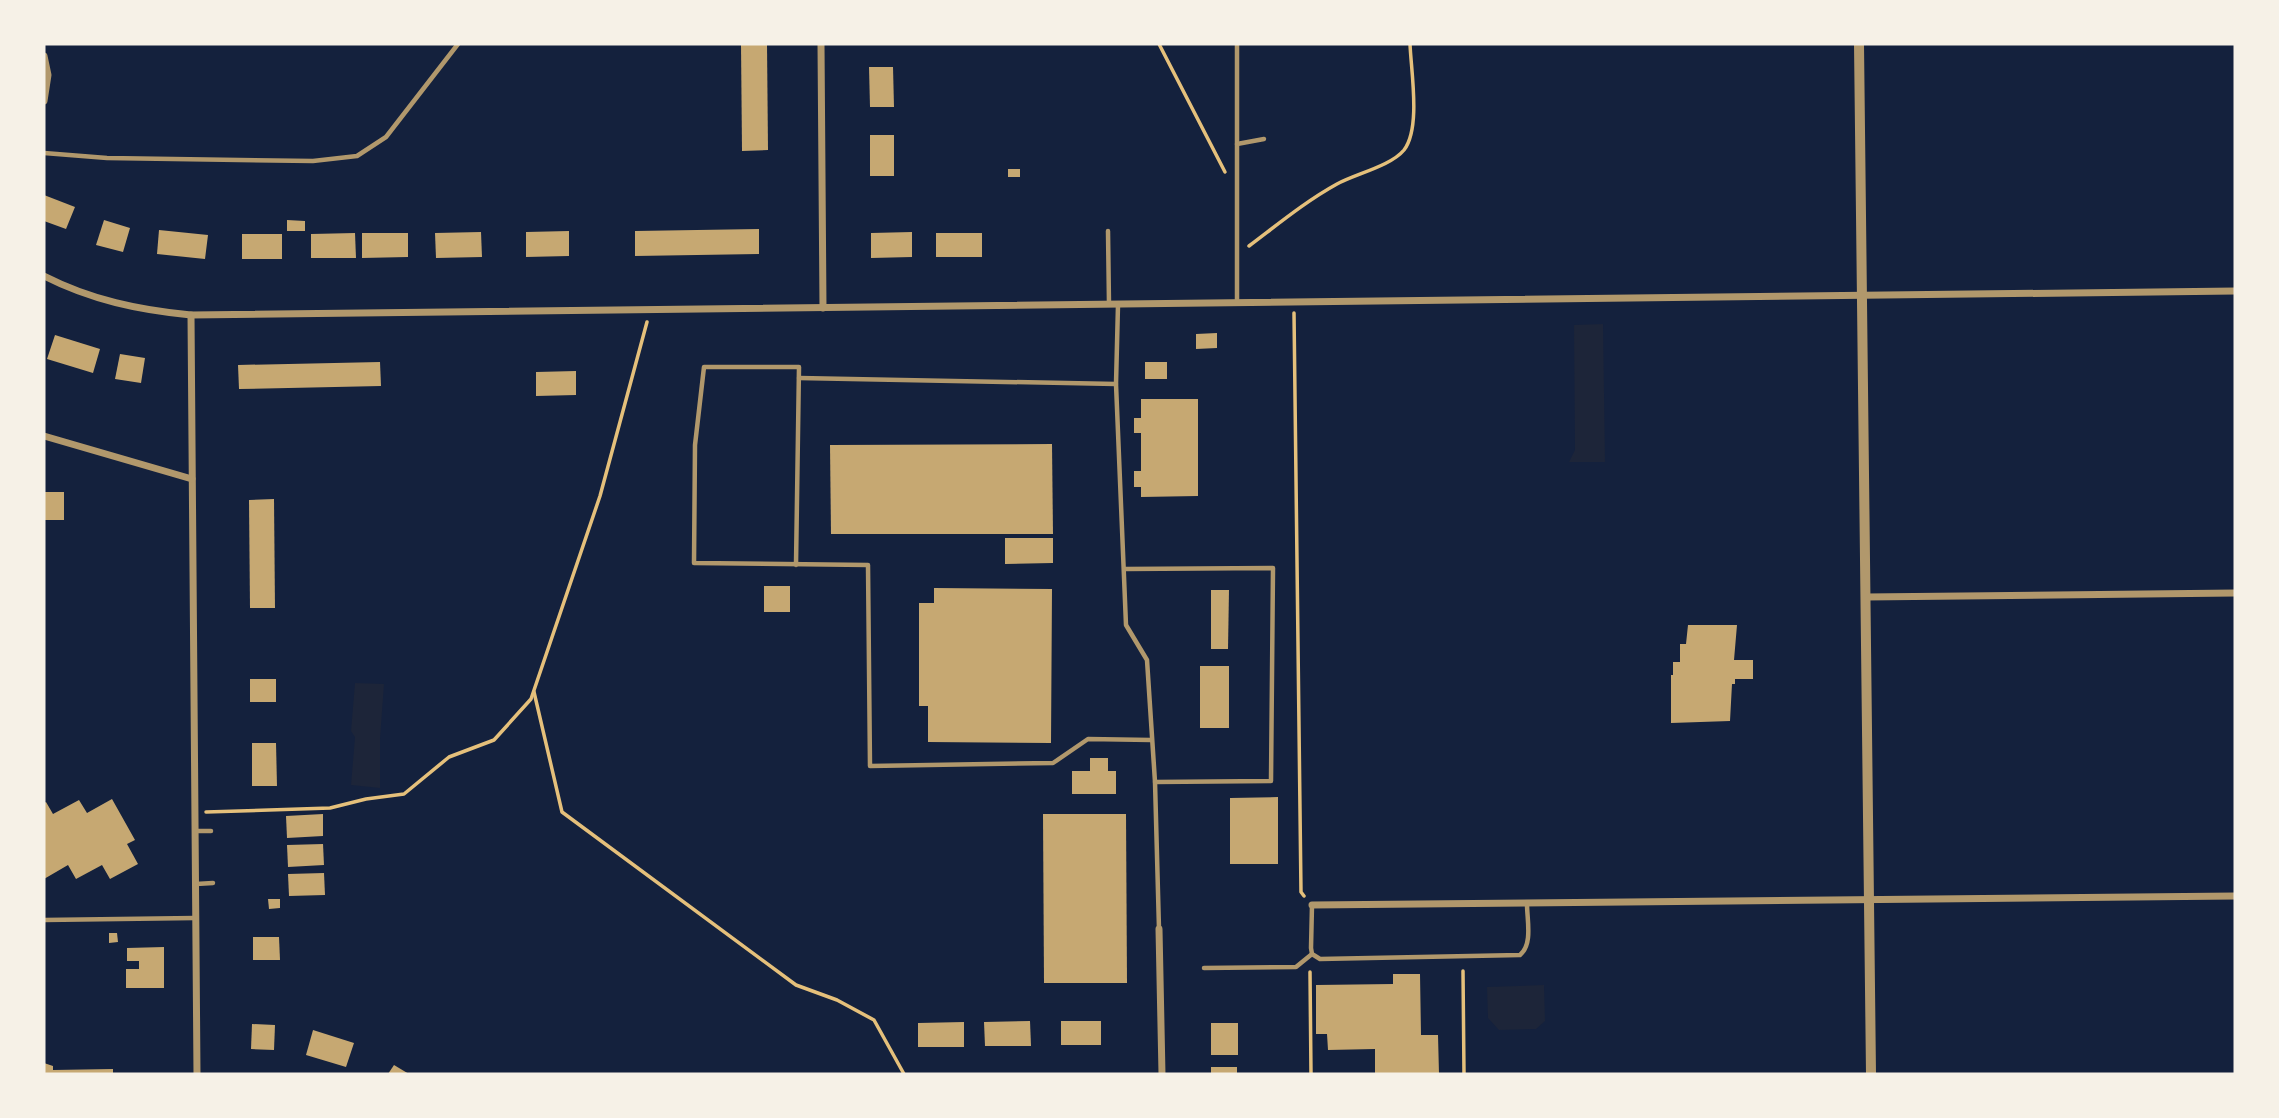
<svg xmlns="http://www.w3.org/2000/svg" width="2279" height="1118" font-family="Montserrat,sans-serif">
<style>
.green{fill:#1d2539}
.building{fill:#c6a872}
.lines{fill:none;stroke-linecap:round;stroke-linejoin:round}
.path{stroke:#e5c07b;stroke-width:3.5}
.service{stroke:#b1986c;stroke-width:4.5}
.minor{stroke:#b1986c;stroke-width:7}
.tertiary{stroke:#b1986c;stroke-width:10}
</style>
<rect width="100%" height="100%" fill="#14213d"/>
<!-- green -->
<g class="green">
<polygon points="1603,324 1605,462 1569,462 1575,450 1574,325"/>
<polygon points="355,683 384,684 380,739 380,788 351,785 355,737 351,731"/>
<polygon points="1544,985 1545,1021 1536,1029 1499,1030 1488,1018 1487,987"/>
</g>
<!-- building -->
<g class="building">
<polygon points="741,44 767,44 768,150 742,151"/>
<polygon points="869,67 893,67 894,107 870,107"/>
<rect x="870" y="135" width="24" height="41"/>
<rect x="1008" y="169" width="12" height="8"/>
<polygon points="44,195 75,207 66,229 44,221"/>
<polygon points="104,220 130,228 123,252 96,245"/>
<polygon points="287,220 305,221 305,231 287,231"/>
<polygon points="759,229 759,254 635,256 635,231"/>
<polygon points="159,230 208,235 205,259 157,254"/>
<polygon points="569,231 569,256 526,257 526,232"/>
<polygon points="481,232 482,257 436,258 435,233"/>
<polygon points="912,232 912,257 871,258 871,233"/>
<polygon points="355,233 356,258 311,258 311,234"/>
<polygon points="362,233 408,233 408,257 362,258"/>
<rect x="936" y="233" width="46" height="24"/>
<rect x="242" y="234" width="40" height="25"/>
<polygon points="1217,333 1217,348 1196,349 1196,334"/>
<polygon points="55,335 100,349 93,373 47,359"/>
<polygon points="120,354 145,358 141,383 115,379"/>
<polygon points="380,362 381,386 239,389 238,365"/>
<rect x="1145" y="362" width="22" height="17"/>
<polygon points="576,371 576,395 536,396 536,372"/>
<polygon points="1141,399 1198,399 1198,496 1141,497 1141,487 1134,487 1134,471 1141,471 1141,433 1134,433 1134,418 1141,418"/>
<polygon points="1052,444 1053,534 831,534 830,445"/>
<rect x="44" y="492" width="20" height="28"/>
<polygon points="274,499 275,608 250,608 249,500"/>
<polygon points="1005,538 1053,538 1053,563 1005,564"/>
<rect x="764" y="586" width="26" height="26"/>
<polygon points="934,588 1052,589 1051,743 928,742 928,706 919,706 919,603 934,603"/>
<polygon points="1211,590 1229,590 1228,649 1211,649"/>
<polygon points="1688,625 1737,625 1734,660 1753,660 1753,679 1735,679 1735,684 1732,684 1730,721 1671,723 1671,675 1673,675 1673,662 1680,662 1680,644 1686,644"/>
<rect x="1200" y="666" width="29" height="62"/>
<rect x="250" y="679" width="26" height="23"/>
<polygon points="252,743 276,743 277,786 252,786"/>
<polygon points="1090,758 1108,758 1108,771 1116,771 1116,794 1072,794 1072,771 1090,771"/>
<polygon points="1278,797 1278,864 1230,864 1230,798"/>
<polygon points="112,799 135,840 127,844 138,864 110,879 102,865 76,879 68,865 44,879 44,803 46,802 53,814 79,800 87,813"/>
<polygon points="323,814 323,836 287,838 286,816"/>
<polygon points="1043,814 1126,814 1127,983 1044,983"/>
<polygon points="323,844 324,865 288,867 287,845"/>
<polygon points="324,873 325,895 289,896 288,874"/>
<polygon points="268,899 280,899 280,908 269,909"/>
<polygon points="109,933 117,933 118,942 109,943"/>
<polygon points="253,937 279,937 280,960 253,960"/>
<polygon points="164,947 164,988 126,988 126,969 139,969 139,961 127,961 127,948"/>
<polygon points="1393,974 1420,974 1421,1035 1438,1035 1439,1074 1375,1074 1375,1049 1328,1050 1327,1034 1316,1034 1316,985 1393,984"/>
<polygon points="1030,1021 1031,1046 985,1046 984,1022"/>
<rect x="1061" y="1021" width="40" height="24"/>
<polygon points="964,1022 964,1047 918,1047 918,1023"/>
<rect x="1211" y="1023" width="27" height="32"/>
<polygon points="252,1024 275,1025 274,1050 251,1049"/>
<polygon points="313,1030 354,1043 346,1067 306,1055"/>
<polygon points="44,1063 53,1066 53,1070 113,1069 113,1074 44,1074"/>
<polygon points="394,1065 409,1074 388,1074"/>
<rect x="1211" y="1067" width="26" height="7"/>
</g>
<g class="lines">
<!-- path -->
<g class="path">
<polyline points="1159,44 1225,172"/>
<path d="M1249,246C1277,225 1306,201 1337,184C1355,174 1391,166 1404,150C1421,128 1411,71 1410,44"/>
<polyline points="1294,313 1301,892 1304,896"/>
<polyline points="534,692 562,812 796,985 837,1000 874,1020 904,1074"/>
<polyline points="206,812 330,808 366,799 404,794 449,757 494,740 531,699 600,496 647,322"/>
<polyline points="1463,971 1464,1074"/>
<polyline points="1310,972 1311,1074"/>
</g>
<!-- service -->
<g class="service">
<polyline points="1237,44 1237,303"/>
<polyline points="1237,144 1264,139"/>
<polyline points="44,153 107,158 313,161 357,156 386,137 458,44"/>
<polyline points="1108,231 1109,304"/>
<polyline points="1118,305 1116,384 1126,625 1147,660 1155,782 1159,929"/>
<polyline points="799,378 1116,384"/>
<polyline points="796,565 799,367 704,367 695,445 694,563 868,565 870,766 1053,763 1088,739 1151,740"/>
<polyline points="1125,569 1273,568 1271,781 1155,782"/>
<polyline points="195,831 211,831"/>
<polyline points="196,884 213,883"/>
<path d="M1312,905L1311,948L1312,954L1320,959L1520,955C1533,944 1527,920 1527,904"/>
<polyline points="44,920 195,918"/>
<polyline points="1204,968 1296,967 1312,954"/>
</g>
<!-- minor -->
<g class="minor">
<polyline points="821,44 823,308"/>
<polyline points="44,56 48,75 44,101"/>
<path d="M44,276C91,300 139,310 191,315L2235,291"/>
<polyline points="191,315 197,1074"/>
<polyline points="44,436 192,479"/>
<polyline points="1866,597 2235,593"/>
<polyline points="1312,905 2235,896"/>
<polyline points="1159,929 1162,1074"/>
</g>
<!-- tertiary -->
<polyline class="tertiary" points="1859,44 1871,1074"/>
</g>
<!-- border -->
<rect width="2279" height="1118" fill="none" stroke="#f6f1e7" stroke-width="91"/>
</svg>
